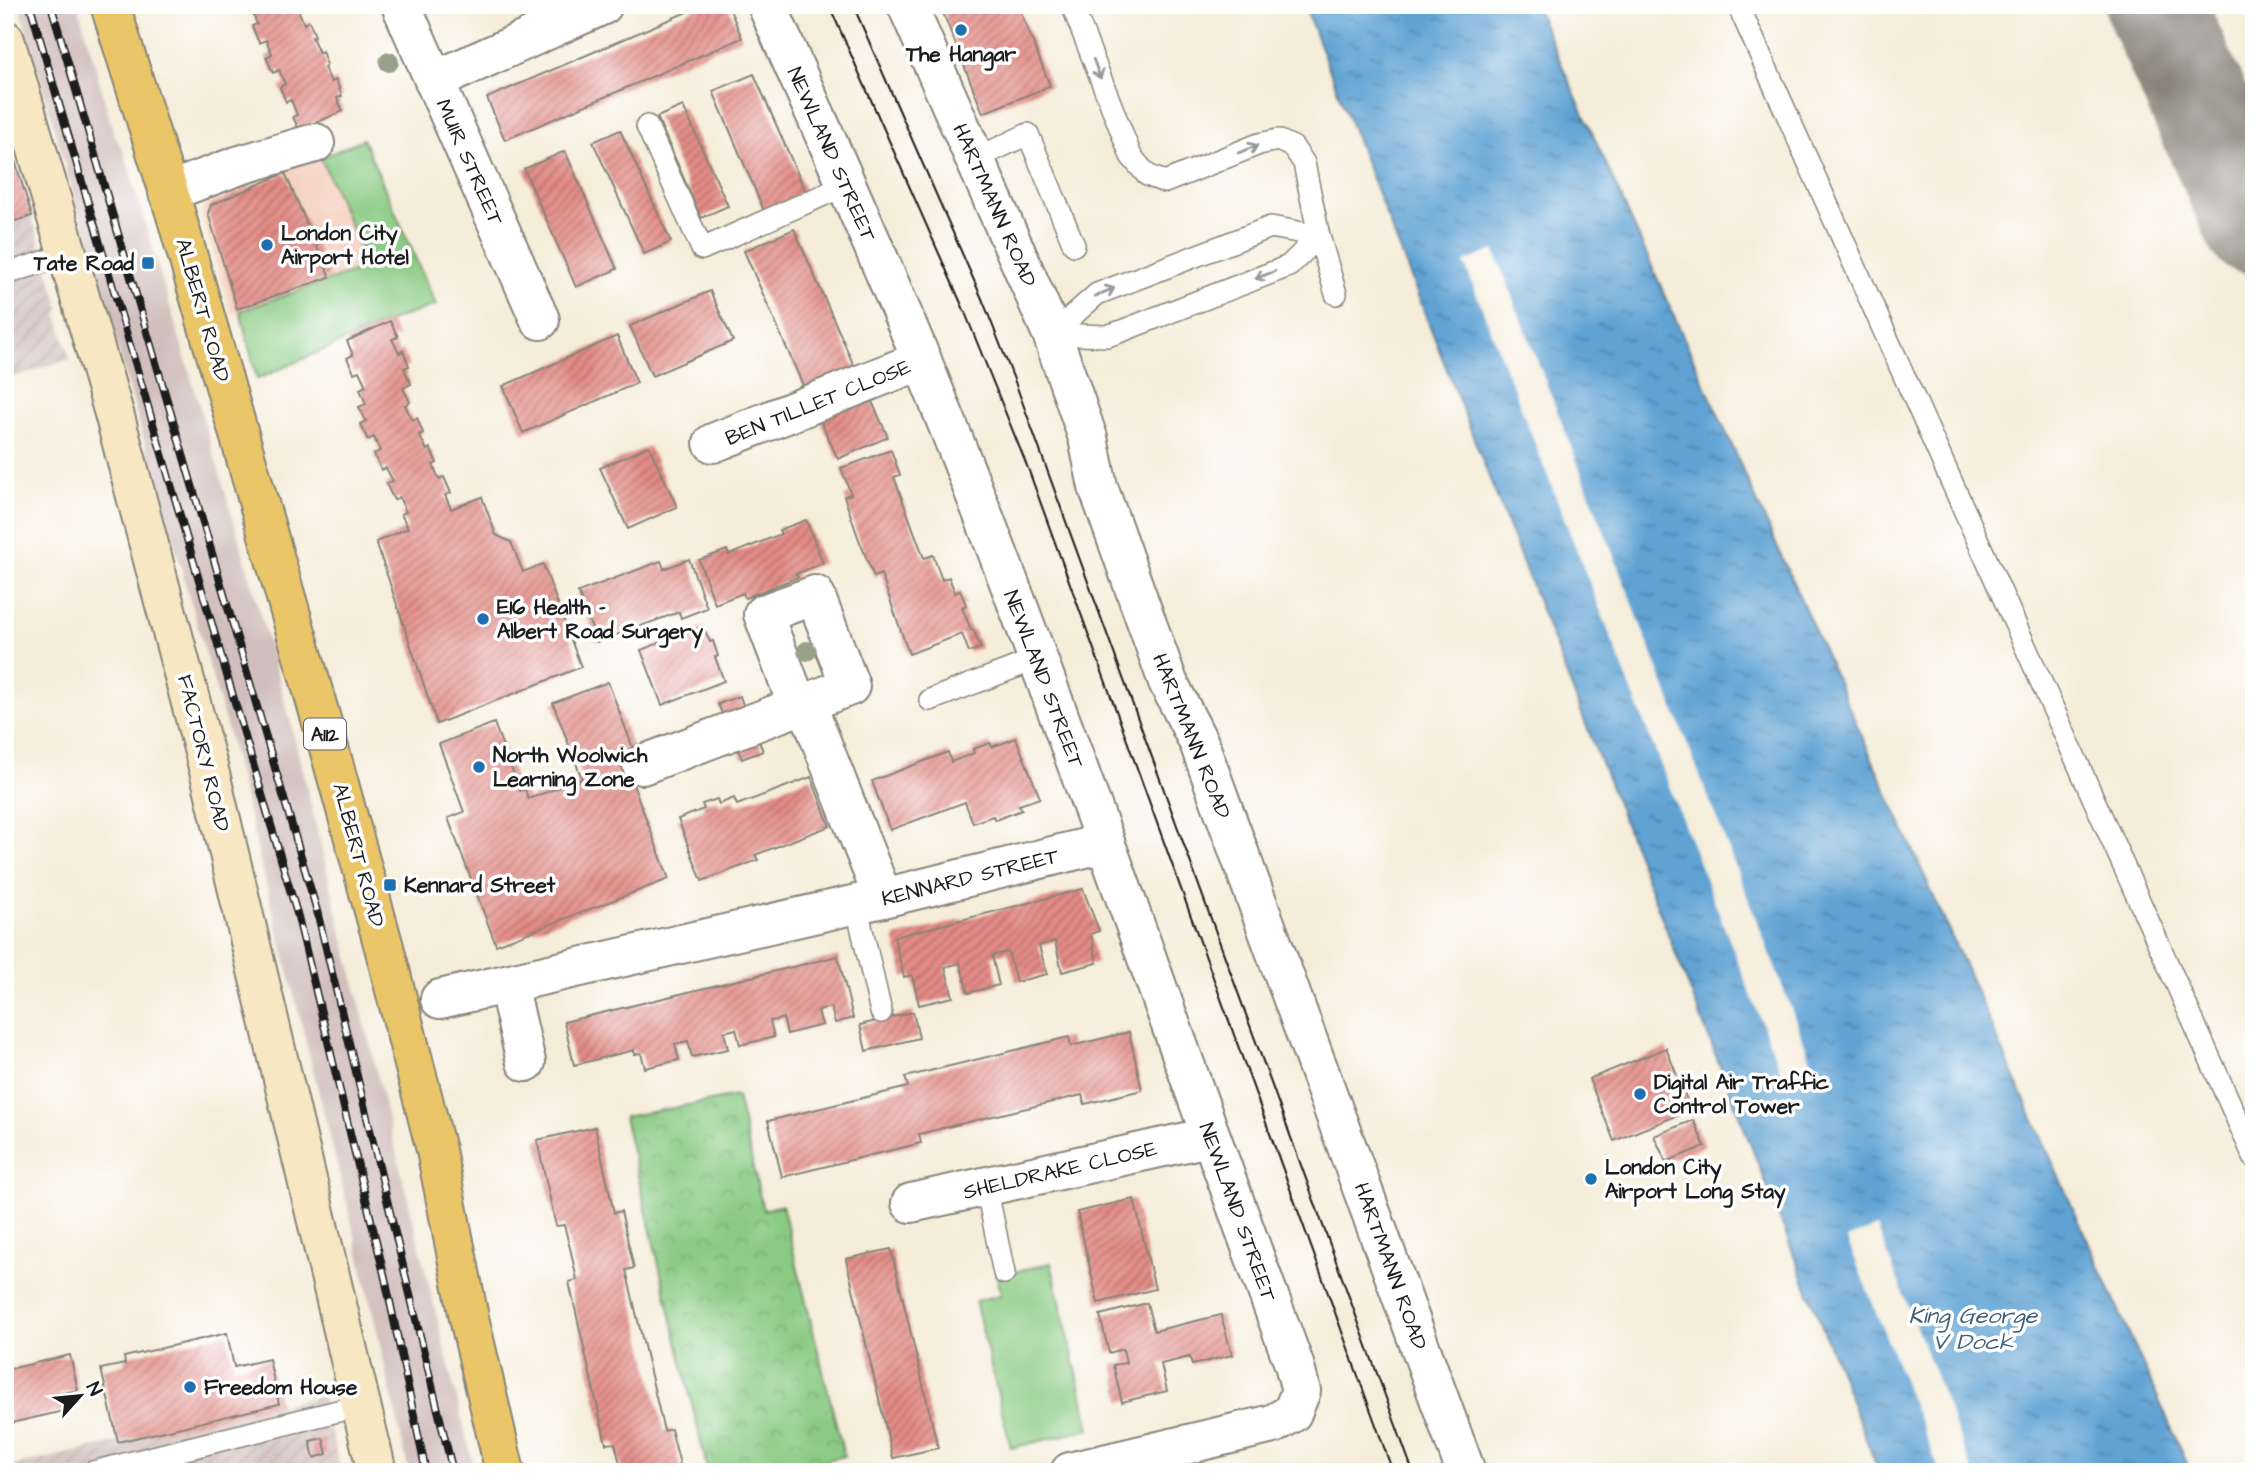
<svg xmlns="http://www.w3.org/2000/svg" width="2259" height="1477" font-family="'Architects Daughter',sans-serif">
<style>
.built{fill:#f5d2c2}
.industrial{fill:url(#industrial-furrows)}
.railway{fill:#d1bfbd}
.grass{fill:#8acb84;stroke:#537450;stroke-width:2}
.park{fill:url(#park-crowns);stroke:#537450;stroke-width:2}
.water{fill:url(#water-ripples);stroke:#3d5f78;stroke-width:2}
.pier{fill:#f5edd9}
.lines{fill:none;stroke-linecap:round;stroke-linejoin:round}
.taxiway{stroke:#88847a;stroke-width:100}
.building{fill:url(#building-hatch)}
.lane-casing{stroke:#88847a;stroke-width:24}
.street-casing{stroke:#88847a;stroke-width:42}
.secondary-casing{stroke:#88847a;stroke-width:42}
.primary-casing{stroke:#88847a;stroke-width:42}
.lane{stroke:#fff;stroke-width:21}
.street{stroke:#fff;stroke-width:38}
.secondary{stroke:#f7e8c3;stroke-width:38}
.primary{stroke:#eac669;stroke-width:38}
.tram{stroke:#1c1c1c;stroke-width:2}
.rail-casing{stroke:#1c1c1c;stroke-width:8}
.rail{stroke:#fff;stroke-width:5;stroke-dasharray:16;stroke-linecap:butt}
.tree{fill:#96a188}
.oneway{stroke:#999}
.poi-dot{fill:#1f6fb2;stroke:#fff;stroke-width:2.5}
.labels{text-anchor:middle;stroke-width:7;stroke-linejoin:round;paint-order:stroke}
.shield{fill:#fff;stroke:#606060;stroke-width:2}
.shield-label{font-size:19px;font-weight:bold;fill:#1c1c1c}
.poi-label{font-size:21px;font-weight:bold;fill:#1c1c1c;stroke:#fff;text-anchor:start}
.street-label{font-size:21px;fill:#1c1c1c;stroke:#fff}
.water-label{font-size:23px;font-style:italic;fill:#3d5f78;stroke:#fff}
</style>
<defs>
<pattern id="industrial-furrows" width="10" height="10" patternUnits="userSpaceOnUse" patternTransform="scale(1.75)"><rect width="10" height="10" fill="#d1bfbd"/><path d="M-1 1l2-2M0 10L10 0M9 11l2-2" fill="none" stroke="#b3a4a2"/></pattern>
<pattern id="park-crowns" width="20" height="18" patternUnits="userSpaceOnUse" patternTransform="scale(1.75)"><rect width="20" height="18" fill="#8acb84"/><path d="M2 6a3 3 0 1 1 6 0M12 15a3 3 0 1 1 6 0" fill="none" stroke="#76ae71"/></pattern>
<pattern id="water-ripples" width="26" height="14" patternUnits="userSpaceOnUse" patternTransform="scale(1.75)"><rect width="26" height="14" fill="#5ea2d3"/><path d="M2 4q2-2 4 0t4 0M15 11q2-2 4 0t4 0" fill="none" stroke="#4d83aa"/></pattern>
<pattern id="building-hatch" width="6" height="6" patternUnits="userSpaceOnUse" patternTransform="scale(1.75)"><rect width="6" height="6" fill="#e38b86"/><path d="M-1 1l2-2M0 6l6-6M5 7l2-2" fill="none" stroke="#b7716d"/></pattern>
</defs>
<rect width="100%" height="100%" fill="#fff"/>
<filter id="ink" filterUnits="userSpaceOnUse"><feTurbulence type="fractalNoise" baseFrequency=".0143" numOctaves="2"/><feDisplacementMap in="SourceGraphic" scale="14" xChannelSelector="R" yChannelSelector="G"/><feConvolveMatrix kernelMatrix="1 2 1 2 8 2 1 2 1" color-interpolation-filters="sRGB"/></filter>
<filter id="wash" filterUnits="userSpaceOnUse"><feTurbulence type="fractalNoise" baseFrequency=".00686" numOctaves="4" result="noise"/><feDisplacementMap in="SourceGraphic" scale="28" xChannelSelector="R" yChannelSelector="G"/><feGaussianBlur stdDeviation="1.57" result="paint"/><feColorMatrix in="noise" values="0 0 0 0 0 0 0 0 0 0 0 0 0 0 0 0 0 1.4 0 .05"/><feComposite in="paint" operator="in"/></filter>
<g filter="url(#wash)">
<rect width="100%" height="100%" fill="#f5edd9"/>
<!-- built -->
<polygon class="built" points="321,158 369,267 232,314 201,213 207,202 293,164"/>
<!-- industrial -->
<g class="industrial">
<polygon points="5,129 60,309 57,313 70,359 5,380"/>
<polygon points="322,1395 341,1472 5,1472 5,1468"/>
</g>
<!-- railway -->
<polygon class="railway" points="19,5 78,5 114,134 124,152 246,562 291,724 475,1472 409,1472 356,1240 226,725"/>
<!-- grass -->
<g class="grass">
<polygon points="363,139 436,305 390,321 257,379 240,311 368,267 321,158"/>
<polygon points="1051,1263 1090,1429 1011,1448 975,1301 1001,1295 997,1276"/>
</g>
<!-- park -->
<polygon class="park" points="737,1096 763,1210 782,1205 844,1456 776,1472 708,1472 624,1117"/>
<!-- water -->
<polygon class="water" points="1304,5 1535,5 2191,1472 1879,1472"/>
<!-- pier -->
<g class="pier">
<polygon points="1494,250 1817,1075 1787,1087 1464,262"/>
<polygon points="1877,1227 1973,1472 1940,1472 1847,1239"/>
</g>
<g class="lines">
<!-- taxiway -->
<polyline class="taxiway" points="2155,5 2254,225"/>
</g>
<g id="blocks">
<!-- building -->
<g class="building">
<polygon points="245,5 301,5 297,7 304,24 309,21 315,36 312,37 319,53 322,51 327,65 324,67 331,82 336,80 342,96 337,98 343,111 299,130 293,117 297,115 291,100 286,102 280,87 285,84 279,70 273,73 266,57 272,54 266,40 259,43 252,26 257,24 251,9 247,11"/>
<polygon points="703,5 728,5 742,38 505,140 487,98"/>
<polygon points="940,5 1018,5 1050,86 983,113"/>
<polygon points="754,74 806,193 764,211 713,91"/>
<polygon points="683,106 728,206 701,218 657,117"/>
<polygon points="5,128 32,216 5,224"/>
<polygon points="620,130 671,242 644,254 593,142"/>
<polygon points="565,151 617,269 576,287 524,169"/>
<polygon points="285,173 330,277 237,309 208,213 211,205"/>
<polygon points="794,229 855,368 805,390 744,251"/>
<polygon points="710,291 733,341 652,376 630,326"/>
<polygon points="390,321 398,337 392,339 399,353 403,351 409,366 404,368 411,384 403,388 410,402 405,405 412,420 417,418 423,433 419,435 427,450 430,448 437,463 433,465 439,479 444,477 451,493 445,495 451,509 482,497 496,535 511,542 523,572 543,564 581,667 437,724 376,542 408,528 401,514 406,512 399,497 394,500 386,484 393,481 386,468 381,470 374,454 380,451 374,437 368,440 360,424 366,421 359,407 366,404 360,389 366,386 359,371 354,373 347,358 353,355 347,341"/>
<polygon points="617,336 637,383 523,433 503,386"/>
<polygon points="869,395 888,437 838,459 819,418"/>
<polygon points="649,446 677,507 628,529 600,468"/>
<polygon points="891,450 900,475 894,477 924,558 933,555 942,580 949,577 955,593 960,590 966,605 962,607 971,630 973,629 981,648 969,652 962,634 909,654 881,574 874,577 858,537 844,496 851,494 841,468"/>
<polygon points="806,520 823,563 796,574 798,577 745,598 743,593 715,604 699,560 727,550 729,555 781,534 779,530"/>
<polygon points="689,559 707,608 681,618 679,612 597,642 578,592 661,561 664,569"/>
<polygon points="703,626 710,642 713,641 718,656 715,657 724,681 662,705 641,650"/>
<polygon points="608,682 633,748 621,753 669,879 496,945 448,818 464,812 439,744 494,723 520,791 525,789 528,799 582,779 553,703"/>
<polygon points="740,696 744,708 723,716 718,704"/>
<polygon points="1016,738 1040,798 1019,805 1022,810 995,820 993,816 973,823 965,802 890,830 872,781 948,752 951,762 974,753 973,749 990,743 992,747"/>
<polygon points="758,739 763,751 742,759 737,747"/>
<polygon points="811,777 830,826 755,855 758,860 702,881 678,819 704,809 702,804 717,799 719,804 734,798 737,805"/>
<polygon points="1083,889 1099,931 1091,934 1097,963 1062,972 1055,941 1039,946 1047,974 1016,982 1008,952 999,954 992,956 999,985 968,993 960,963 945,967 953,997 919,1005 912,975 904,977 894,937"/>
<polygon points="838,956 853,1018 835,1023 831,1007 823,1009 818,1011 822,1025 787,1034 783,1018 777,1020 770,1021 774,1037 740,1045 736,1029 724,1032 728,1049 692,1057 688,1041 675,1044 679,1060 645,1068 641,1053 634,1054 634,1050 574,1065 564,1022"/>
<polygon points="913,1012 919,1038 866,1051 860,1025"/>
<polygon points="1129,1032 1142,1090 1085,1104 1082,1095 947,1127 919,1134 921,1143 782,1177 768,1121 908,1087 905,1077 1069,1037 1071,1046"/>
<polygon points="1666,1048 1691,1110 1614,1141 1589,1079"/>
<polygon points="1693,1120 1705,1146 1666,1162 1654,1136"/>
<polygon points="595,1127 614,1213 621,1211 634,1268 626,1270 664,1431 671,1429 682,1472 622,1472 615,1443 606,1444 569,1282 577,1280 571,1252 564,1225 556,1226 537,1140"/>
<polygon points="1134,1199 1155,1289 1098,1303 1077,1212"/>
<polygon points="891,1249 938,1448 893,1458 846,1259"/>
<polygon points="1147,1303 1154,1331 1221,1315 1232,1355 1192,1365 1190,1357 1161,1364 1167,1391 1122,1402 1113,1365 1126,1363 1123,1349 1109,1353 1100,1315"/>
<polygon points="227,1333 234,1367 269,1359 279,1404 118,1442 101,1369 125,1364 124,1357"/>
<polygon points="70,1355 78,1390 60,1394 64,1411 11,1423 7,1408 5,1408 5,1370"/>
<polygon points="323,1438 327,1454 314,1458 310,1441"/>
</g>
</g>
</g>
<g filter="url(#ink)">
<use href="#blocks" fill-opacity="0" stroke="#88847a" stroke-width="2"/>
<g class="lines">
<defs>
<g id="lane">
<polyline points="1072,5 1131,156 1147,175 1165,182 1259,144 1278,140 1293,147 1304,163 1319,236 1336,294"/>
<polyline points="1738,5 2254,1157"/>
<polyline points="647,126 702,249 846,185"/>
<polyline points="972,156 992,151 1028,134 1074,245"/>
<polyline points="5,274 69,254"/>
<polyline points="1052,334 1097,294 1271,227 1319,236"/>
<polyline points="1052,334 1107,336 1119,332 1289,266 1319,236"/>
<polyline points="930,700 1037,659"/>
<polyline points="856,904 881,1012"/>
<polyline points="986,1186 1004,1273"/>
<polyline points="93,1472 362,1405"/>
</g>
<g id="street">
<polyline points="401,5 540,320"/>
<path d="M767,5C819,124 873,241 922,361C1057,692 1170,1030 1294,1364L1301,1391L1292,1413L1273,1424L1070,1472"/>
<polyline points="907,5 1052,334 1088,438 1098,487 1168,682 1199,743 1466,1472"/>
<polyline points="434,81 603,5"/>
<polyline points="168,192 237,166 315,143"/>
<polyline points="713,443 922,360"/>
<polyline points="798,706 763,614 815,595 850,686 806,703"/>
<polyline points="642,765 806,703 883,898"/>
<polyline points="508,984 526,1062"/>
<polyline points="440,999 883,898 1105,843"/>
<polyline points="911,1203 1209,1137"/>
</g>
<polyline id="secondary" points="5,40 115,417 212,782 377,1472"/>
<polyline id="primary" points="110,5 175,212 321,719 384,947 436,1150 469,1318 505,1472"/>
</defs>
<!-- lane casing -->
<use href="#lane" class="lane-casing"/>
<!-- street casing -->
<use href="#street" class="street-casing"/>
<!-- secondary casing -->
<use href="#secondary" class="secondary-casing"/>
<!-- primary casing -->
<use href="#primary" class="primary-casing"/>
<!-- lane -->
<use href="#lane" class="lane"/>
<!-- street -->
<use href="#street" class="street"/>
<!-- secondary -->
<use href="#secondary" class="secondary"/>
<!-- primary -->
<use href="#primary" class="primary"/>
<!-- tram -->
<g class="tram">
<polyline points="829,5 964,310 1029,471 1393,1472"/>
<polyline points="853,5 983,301 1015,382 1413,1472"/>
</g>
<defs>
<g id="rail">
<polyline points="30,5 298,917 385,1278 426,1472"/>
<polyline points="51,5 317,911 453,1472"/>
</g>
</defs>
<!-- rail casing -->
<use href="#rail" class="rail-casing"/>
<!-- rail -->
<use href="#rail" class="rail"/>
</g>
<!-- trees -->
<g class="tree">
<circle cx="389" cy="62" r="10"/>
<circle cx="807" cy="651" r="10"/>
</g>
<!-- one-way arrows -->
<defs><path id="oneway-shaft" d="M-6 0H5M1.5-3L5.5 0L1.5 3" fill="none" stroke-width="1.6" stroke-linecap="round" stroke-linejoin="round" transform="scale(1.75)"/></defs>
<g class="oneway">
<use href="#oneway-shaft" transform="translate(1097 69) rotate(69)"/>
<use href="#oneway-shaft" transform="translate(1248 149) rotate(-22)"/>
<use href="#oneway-shaft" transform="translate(1265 275) rotate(159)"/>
<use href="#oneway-shaft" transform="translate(1105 292) rotate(-23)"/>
</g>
</g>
<!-- markers -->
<g class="poi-dot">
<circle cx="961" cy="30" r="7"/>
<circle cx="267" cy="245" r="7"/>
<rect x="141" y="256" width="14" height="14" rx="3.5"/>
<circle cx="483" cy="619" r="7"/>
<circle cx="479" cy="767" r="7"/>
<rect x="383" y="878" width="14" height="14" rx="3.5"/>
<circle cx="1640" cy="1094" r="7"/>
<circle cx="1591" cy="1179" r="7"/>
<circle cx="190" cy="1387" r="7"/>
</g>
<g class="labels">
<!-- shield labels -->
<rect class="shield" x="304" y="718.5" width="42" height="31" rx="5"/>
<g class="shield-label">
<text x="325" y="741">A112</text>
</g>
<!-- poi labels -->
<g class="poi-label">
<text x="961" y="61" text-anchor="middle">The Hangar</text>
<text x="281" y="240">London City<tspan x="281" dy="24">Airport Hotel</tspan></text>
<text x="134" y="270" text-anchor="end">Tate Road</text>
<text x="497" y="614">E16 Health -<tspan x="497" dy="24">Albert Road Surgery</tspan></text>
<text x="493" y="762">North Woolwich<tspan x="493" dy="24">Learning Zone</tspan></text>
<text x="404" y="892">Kennard Street</text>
<text x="1654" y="1089">Digital Air Traffic<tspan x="1654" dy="24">Control Tower</tspan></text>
<text x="1605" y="1174">London City<tspan x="1605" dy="24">Airport Long Stay</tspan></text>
<text x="204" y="1394">Freedom House</text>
</g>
<!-- street labels -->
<g class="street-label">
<text transform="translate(832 154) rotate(66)" y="7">NEWLAND STREET</text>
<text transform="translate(470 162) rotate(66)" y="7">MUIR STREET</text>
<text transform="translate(995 205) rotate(66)" y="7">HARTMANN ROAD</text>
<text transform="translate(203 310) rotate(74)" y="7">ALBERT ROAD</text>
<text transform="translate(818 402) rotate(-22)" y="7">BEN TILLET CLOSE</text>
<text transform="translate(1044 679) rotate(69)" y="7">NEWLAND STREET</text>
<text transform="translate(1192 736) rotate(68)" y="7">HARTMANN ROAD</text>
<text transform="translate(204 753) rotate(76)" y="7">FACTORY ROAD</text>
<text transform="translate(359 855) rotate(75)" y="7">ALBERT ROAD</text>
<text transform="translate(970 877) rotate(-14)" y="7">KENNARD STREET</text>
<text transform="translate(1060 1170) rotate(-13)" y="7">SHELDRAKE CLOSE</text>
<text transform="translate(1238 1212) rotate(70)" y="7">NEWLAND STREET</text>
<text transform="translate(1391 1266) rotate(70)" y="7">HARTMANN ROAD</text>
</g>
<!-- water labels -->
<g class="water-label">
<text x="1973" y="1323">King George<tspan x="1973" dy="26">V Dock</tspan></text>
</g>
</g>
<!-- margin -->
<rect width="2259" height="1477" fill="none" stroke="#fff" stroke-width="28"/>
<!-- north arrow -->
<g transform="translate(80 1396) rotate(63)" stroke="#ffffff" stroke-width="5" paint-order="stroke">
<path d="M0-5L12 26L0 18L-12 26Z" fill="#1c1c1c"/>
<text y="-10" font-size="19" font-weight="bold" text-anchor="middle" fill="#1c1c1c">N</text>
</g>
</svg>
